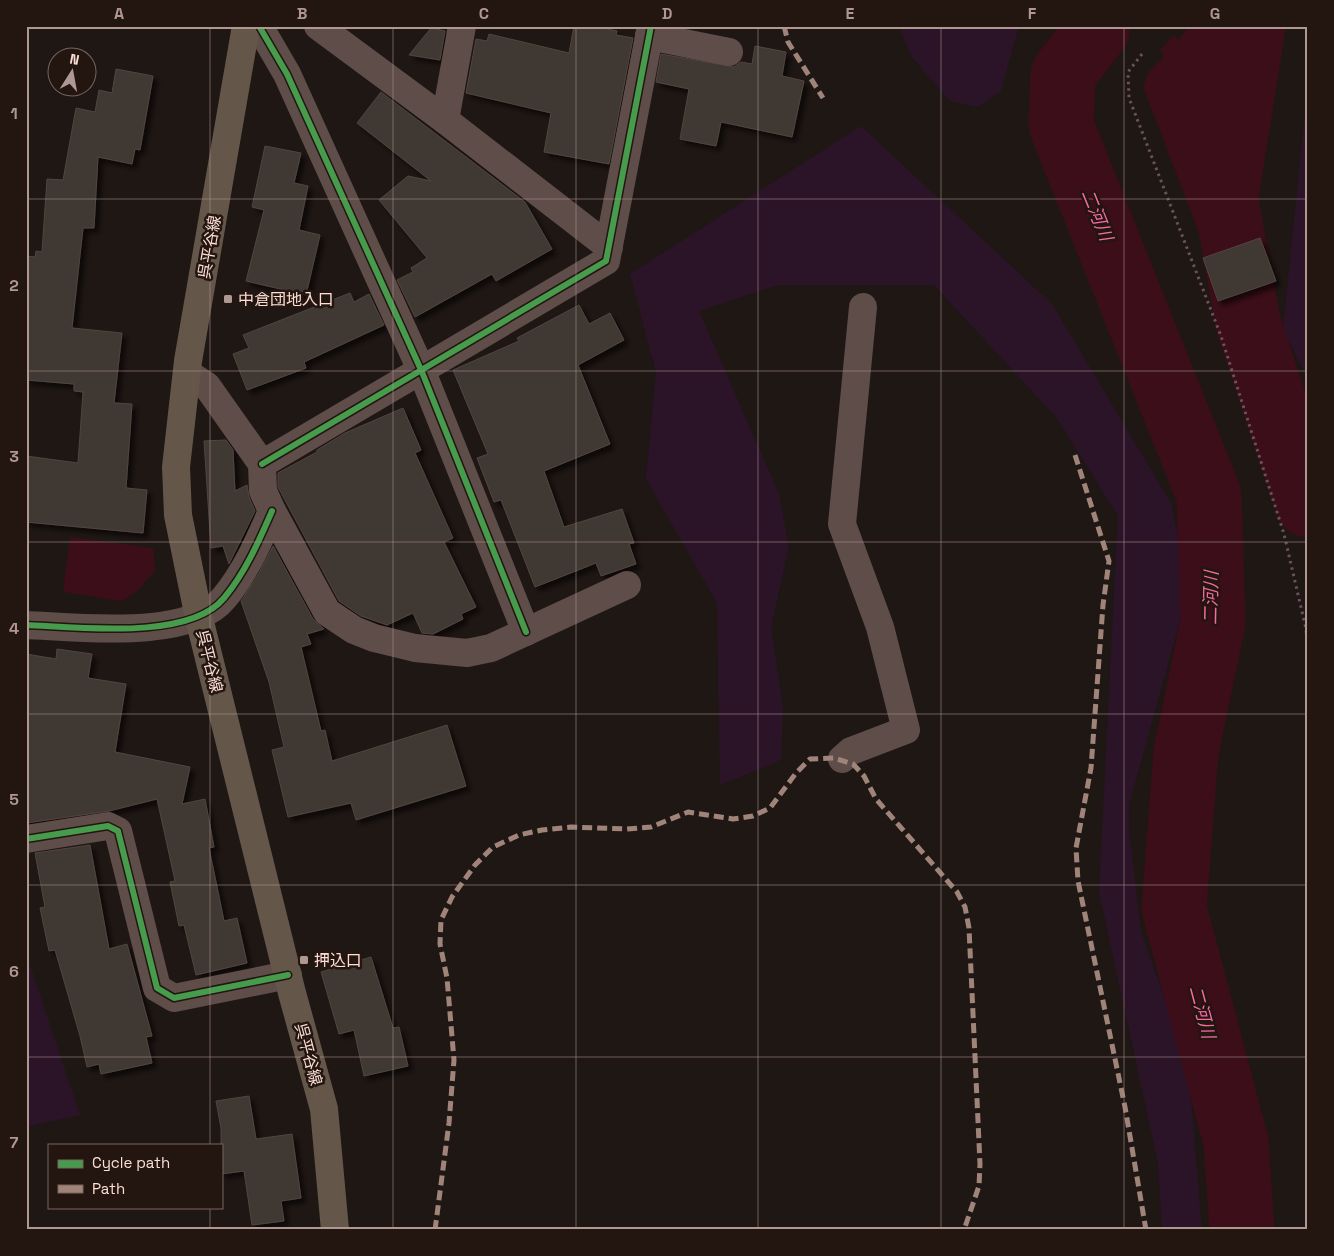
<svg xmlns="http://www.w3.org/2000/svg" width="1334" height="1256" font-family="'Space Grotesk','Noto Sans JP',sans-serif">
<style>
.green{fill:#2b1428}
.water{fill:#3c0e19}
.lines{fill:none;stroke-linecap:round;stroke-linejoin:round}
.river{stroke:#3c0e19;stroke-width:65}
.building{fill:#413732;stroke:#52453f;filter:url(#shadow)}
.path{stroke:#6b515c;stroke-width:3;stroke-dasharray:2.5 4;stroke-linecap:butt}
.minor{stroke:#5f4d4a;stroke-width:28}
.major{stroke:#64574a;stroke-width:28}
.quiet{stroke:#a18479;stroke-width:5;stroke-dasharray:10 5;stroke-linecap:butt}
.cycleway-casing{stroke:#231510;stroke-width:9}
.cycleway{stroke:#469c4c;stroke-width:6}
.grid{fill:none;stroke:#af9891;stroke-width:1;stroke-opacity:0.55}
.poi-dot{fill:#af9891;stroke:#231510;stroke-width:2}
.labels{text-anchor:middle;stroke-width:5;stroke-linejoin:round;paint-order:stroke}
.street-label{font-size:16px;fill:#fdded4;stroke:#231510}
.poi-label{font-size:16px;fill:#fdded4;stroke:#231510;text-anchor:start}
.water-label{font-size:18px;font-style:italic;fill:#f669a5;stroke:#231510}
.neatline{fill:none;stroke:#af9891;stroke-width:2}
.grid-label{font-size:16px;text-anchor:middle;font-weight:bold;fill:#af9891}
</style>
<defs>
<filter id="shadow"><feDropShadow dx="4.5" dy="4.5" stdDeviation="2.5" flood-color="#0009"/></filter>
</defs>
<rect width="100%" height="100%" fill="#1f1714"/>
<!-- green -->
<g class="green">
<polygon points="899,26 1019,26 1001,91 977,107 950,101 912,57"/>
<polygon points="1308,83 1308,380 1283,329"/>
<polygon points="861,126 1052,304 1171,503 1189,589 1129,804 1129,832 1141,932 1188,1064 1202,1230 1162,1230 1158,1163 1099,892 1118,516 1057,418 934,285 778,285 699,311 779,494 789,547 771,627 783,707 781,760 720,785 717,603 646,479 656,372 630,274"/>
<polygon points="26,953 80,1115 26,1127"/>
</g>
<!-- water -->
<g class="water">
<polygon points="1189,26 1286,26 1257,208 1262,229 1205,248 1143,87 1148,73 1164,57 1160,50 1174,35 1178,40"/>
<polygon points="70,537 153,548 155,571 136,592 122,601 63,592"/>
</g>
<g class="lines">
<!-- river -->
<g class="river">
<polyline points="1096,26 1097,30 1063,74 1061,125 1209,495 1213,622 1186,752 1174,908 1236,1142 1242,1230"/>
<polyline points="1234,26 1216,146 1248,322 1308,505"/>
</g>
</g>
<!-- building -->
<g class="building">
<polygon points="574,26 593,26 617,31 616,35 633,38 609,164 544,152 551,113 466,93 476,39 487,41 489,34 569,53"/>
<polygon points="431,28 445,31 440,60 409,55"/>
<polygon points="755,46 786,52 782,76 804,81 792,137 721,122 716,146 680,139 689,89 656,82 661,54 734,67 741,62 752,64"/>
<polygon points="116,69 153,76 140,150 135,149 132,164 98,157 94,228 83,228 72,328 122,333 114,403 132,404 126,488 147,490 143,533 26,522 26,456 78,463 83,392 74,391 74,384 26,380 26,256 35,257 36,251 42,252 47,179 63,180 76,108 95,112 99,90 112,93"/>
<polygon points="381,92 525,202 552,249 496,281 492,274 415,317 397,280 413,272 411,268 427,258 379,200 408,176 431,181 357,123"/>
<polygon points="265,146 301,153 294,183 308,186 299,230 320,235 306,295 246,281 264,210 252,207"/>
<polygon points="1260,238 1276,281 1218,301 1203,258"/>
<polygon points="350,293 354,302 369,294 384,325 304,362 306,368 247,390 233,354 249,348 243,335"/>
<polygon points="579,305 589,324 610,313 624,340 578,365 610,444 544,471 564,527 622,509 634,543 629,544 636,564 601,576 596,563 535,587 501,500 494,502 477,458 488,454 453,370 519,341 517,338"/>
<polygon points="403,408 421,450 415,453 453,538 444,542 476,607 461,614 463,619 433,634 422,633 413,613 387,625 361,616 339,601 278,487 278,473 317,452 317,450 345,433"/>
<polygon points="226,440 233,450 235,491 247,485 249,497 255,511 229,564 223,546 211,548 204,441"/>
<polygon points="273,546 313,619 324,629 307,634 311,644 301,647 321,731 325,730 332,761 447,725 466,786 356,820 351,803 288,817 272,750 284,747 269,682 241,601 258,575"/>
<polygon points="57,649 92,654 88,678 126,684 115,752 190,767 182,804 205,799 214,847 209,848 224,921 237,918 247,963 196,975 184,925 179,926 170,882 175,881 157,799 109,811 26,823 26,654 56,659"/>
<polygon points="90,845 109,949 127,944 152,1036 146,1037 152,1063 101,1074 99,1064 87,1067 80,1036 55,950 49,951 40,908 45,907 35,853"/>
<polygon points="371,957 393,1028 399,1027 408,1066 364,1076 354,1030 339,1034 321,972"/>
<polygon points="249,1096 256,1139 292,1134 301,1198 281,1201 284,1221 252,1225 244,1171 221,1174 221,1128 216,1101"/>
</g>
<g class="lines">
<!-- path -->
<polyline class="path" points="1142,54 1128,72 1129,98 1221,336 1284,534 1306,629 1308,657"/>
<!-- minor -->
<g class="minor">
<polyline points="259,26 287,74 422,372 526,632"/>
<polyline points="318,26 445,120 609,247"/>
<polyline points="649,36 729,52"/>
<polyline points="445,120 462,26"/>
<polyline points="187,373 207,386 262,464 263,491 272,511 327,612 354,630 374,638 415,648 467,653 491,648 627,585"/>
<polyline points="262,464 606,261 651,26"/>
<path d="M26,625C77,627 189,641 224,598C245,573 259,541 272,511"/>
<polyline points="842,759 851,751 906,730 880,627 842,524 863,307"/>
<polyline points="26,839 108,826 118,831 157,988 174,998 288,975"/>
</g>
<!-- major -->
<polyline class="major" points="246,26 188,361 176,467 178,515 199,618 292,993 324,1109 335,1230"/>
<!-- quiet -->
<g class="quiet">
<polyline points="784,26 788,42 823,98"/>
<polyline points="1075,455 1109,561 1103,605 1091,768 1076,848 1078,881 1125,1107 1146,1230"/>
<polyline points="435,1230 449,1123 454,1060 447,978 440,944 441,920 452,897 475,865 493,847 519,835 542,830 571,827 627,829 651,827 688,812 733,819 753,816 770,808 796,773 810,759 834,758 853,764 864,776 876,799 957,892 965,907 969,928 980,1164 979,1186 964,1230"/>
</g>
<defs>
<g id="cycleway">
<polyline points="259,26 287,74 422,372 526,632"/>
<polyline points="262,464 606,261 651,26"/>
<path d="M26,625C77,627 189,641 224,598C245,573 259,541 272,511"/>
<polyline points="26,839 108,826 118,831 157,988 174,998 288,975"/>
</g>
</defs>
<!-- cycleway casing -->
<use href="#cycleway" class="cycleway-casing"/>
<!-- cycleway -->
<use href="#cycleway" class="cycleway"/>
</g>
<!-- grid -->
<path class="grid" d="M210,26V1145M393,26V1230M576,26V1230M758,26V1230M941,26V1230M1124,26V1230M26,199H1308M26,371H1308M26,542H1308M26,714H1308M26,885H1308M26,1057H1308M210,1207V1230"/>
<!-- markers -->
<g class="poi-dot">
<rect x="223" y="294" width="10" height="10" rx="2.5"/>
<rect x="299" y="955" width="10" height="10" rx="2.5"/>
</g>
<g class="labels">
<!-- street labels -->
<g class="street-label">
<text transform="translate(209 247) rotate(-80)" y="6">呉平谷線</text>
<text transform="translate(210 661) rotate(76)" y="6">呉平谷線</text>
<text transform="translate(309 1054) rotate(75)" y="6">呉平谷線</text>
</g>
<!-- poi labels -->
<g class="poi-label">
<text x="238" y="305">中倉団地入口</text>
<text x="314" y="966">押込口</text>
</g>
<!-- water labels -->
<g class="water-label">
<text transform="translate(1097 215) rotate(68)" y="6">二河川</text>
<text transform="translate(1211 598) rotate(-89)" y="6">二河川</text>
<text transform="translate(1202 1012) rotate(75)" y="6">二河川</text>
</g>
</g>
<!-- border -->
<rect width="1334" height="1256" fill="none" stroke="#231510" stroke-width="55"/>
<!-- legend -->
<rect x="48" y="1144" width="175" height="65" fill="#231510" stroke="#7a655e"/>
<rect x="58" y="1160" width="25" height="8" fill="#469c4c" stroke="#7a655e"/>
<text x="92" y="1168" font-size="15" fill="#fdded4">Cycle path</text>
<rect x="58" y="1185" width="25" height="8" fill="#a18479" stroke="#7a655e"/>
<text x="92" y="1194" font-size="15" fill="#fdded4">Path</text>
<!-- north arrow -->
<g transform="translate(72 72) rotate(11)"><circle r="24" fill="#231510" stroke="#7a655e"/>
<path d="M0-4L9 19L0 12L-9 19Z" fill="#af9891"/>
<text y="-8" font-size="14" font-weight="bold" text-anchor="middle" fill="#fdded4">N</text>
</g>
<rect x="28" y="28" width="1278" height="1200" class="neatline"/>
<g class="grid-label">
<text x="119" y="19">A</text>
<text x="302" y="19">B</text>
<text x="484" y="19">C</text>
<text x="667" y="19">D</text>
<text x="850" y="19">E</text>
<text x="1032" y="19">F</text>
<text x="1215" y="19">G</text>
<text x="14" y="119">1</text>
<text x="14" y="291">2</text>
<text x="14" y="462">3</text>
<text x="14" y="634">4</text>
<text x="14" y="805">5</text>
<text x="14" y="977">6</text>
<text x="14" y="1148">7</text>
</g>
</svg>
